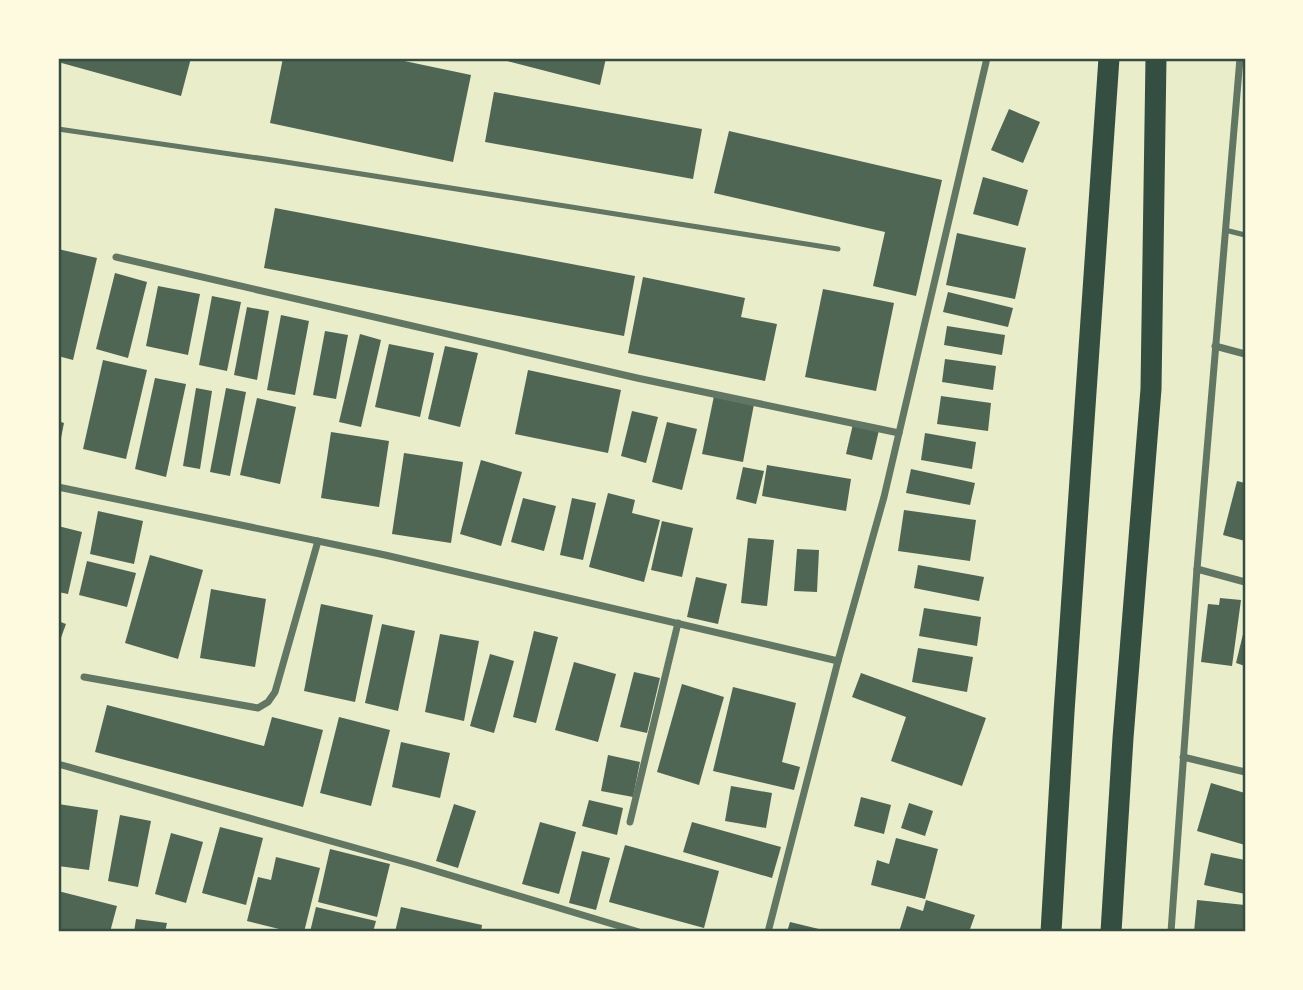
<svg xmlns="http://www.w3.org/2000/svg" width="1303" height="990" font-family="Cabin,sans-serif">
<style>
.building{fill:#4f6655}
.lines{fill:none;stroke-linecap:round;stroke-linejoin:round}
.service{stroke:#617663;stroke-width:5}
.minor{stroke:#617663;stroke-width:7}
.motorway{stroke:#344e41;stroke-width:21}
.neatline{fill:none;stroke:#344e41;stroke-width:2.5}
</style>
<rect width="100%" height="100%" fill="#e9edc9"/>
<!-- building -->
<g class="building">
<polygon points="58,58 191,58 181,96 58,62"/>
<polygon points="283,58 390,58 471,75 453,162 270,123"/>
<polygon points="495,58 606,58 600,85"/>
<polygon points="494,92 702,129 693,179 485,142"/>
<polygon points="1009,109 1040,122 1023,163 991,150"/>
<polygon points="729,131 942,180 916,296 873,286 885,232 714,193"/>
<polygon points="983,177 1028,190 1018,226 973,214"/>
<polygon points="275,208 635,276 624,336 264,268"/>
<polygon points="957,233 1026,248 1015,299 946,285"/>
<polygon points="58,249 97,258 73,360 58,356"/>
<polygon points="115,273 147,282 128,358 96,349"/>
<polygon points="643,277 745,298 741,317 777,324 765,381 628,353"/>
<polygon points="158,286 200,294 188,355 146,346"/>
<polygon points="823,289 894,303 876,391 805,377"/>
<polygon points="948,292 1013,308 1008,327 943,312"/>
<polygon points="212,296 241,302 227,371 199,365"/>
<polygon points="247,307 269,311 257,380 234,375"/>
<polygon points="281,315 309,321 295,395 267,390"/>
<polygon points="947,326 1005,335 1002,355 944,345"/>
<polygon points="325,331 348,335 336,399 313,395"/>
<polygon points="360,334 381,340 361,427 339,422"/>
<polygon points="389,344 434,353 420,417 375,407"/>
<polygon points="445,346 478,353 460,427 428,419"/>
<polygon points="945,359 996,366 993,390 942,382"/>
<polygon points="103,360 147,370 126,459 83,449"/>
<polygon points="528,370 621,390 608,453 515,434"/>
<polygon points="155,378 186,384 166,477 135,469"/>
<polygon points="196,388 212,391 200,469 183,466"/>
<polygon points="226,388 246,392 230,476 210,472"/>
<polygon points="714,396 754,404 743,462 702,454"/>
<polygon points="941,396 991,403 988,431 937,424"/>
<polygon points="257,398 296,407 280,484 240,475"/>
<polygon points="632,411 658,417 646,463 621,456"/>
<polygon points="58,421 64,423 59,448 58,448"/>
<polygon points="667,422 697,429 682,490 652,482"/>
<polygon points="853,424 879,430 872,460 846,454"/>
<polygon points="331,432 389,441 379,507 321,498"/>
<polygon points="925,433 976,442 972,469 921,460"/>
<polygon points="404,453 463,462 451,543 392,534"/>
<polygon points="481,460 522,472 501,546 460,534"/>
<polygon points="767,465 851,479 846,511 762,496"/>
<polygon points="743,467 764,471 756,504 736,499"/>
<polygon points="911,469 975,483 970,505 906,493"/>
<polygon points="1237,481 1245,483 1245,541 1223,535"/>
<polygon points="608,493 635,500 632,513 660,520 644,582 589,567"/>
<polygon points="523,498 556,506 544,551 511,542"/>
<polygon points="572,498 596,503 583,560 560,555"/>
<polygon points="904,510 976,520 970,561 898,551"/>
<polygon points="98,511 143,521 134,564 90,554"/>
<polygon points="662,521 693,528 682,577 651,570"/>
<polygon points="58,526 82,532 68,594 58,592"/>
<polygon points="748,538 774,540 767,606 741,603"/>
<polygon points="797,549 819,550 817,592 794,591"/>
<polygon points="150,555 203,570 178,659 125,643"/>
<polygon points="87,561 136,573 127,607 79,595"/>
<polygon points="918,565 984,577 979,601 914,588"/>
<polygon points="696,577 727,584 718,624 687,617"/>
<polygon points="211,589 266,599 255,667 200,658"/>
<polygon points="1220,598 1241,600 1232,666 1201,662 1208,604 1219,605"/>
<polygon points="321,604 373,615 355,702 304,691"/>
<polygon points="924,608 981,617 977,646 919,636"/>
<polygon points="58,621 66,624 58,646"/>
<polygon points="382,624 415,631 398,711 365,703"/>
<polygon points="1244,630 1245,630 1245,666 1236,663"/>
<polygon points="534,631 558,637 536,723 513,717"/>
<polygon points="440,634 479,641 464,721 425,712"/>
<polygon points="918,648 973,657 967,692 912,682"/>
<polygon points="490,654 514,661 494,733 470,726"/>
<polygon points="574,662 616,674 598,742 555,730"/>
<polygon points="634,672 660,678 647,733 620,727"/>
<polygon points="861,673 986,718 962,786 891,761 906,717 852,697"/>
<polygon points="682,684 724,697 699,785 657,772"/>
<polygon points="733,687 796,703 782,762 800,767 794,790 713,771"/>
<polygon points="107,705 264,746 272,717 323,730 303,807 95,752"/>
<polygon points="339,717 390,730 371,806 320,793"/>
<polygon points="401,742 450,753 440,798 392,787"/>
<polygon points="608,755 640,762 633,797 601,791"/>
<polygon points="1211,783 1245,793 1245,845 1197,831"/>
<polygon points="731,786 772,793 766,828 725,821"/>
<polygon points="861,797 891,805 884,834 854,826"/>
<polygon points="589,800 623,808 617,835 582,826"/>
<polygon points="909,803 933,811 925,836 901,828"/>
<polygon points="58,804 98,810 89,870 58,866"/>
<polygon points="454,804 476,811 458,868 436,861"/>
<polygon points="120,815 151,821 138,887 108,881"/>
<polygon points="540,822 576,832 559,894 522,884"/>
<polygon points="692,822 781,847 772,878 683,852"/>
<polygon points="220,827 263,838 246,905 202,893"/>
<polygon points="171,833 203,842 186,903 155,894"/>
<polygon points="896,838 938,849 925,899 871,885 877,860 889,864"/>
<polygon points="625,845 719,871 704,928 609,902"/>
<polygon points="330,849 390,864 377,917 318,902"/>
<polygon points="582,851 610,858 596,910 569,903"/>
<polygon points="1211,853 1245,860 1245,894 1204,885"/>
<polygon points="276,857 320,868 304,932 291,932 247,921 258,877 271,880"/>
<polygon points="58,891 117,906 110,932 58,932"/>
<polygon points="926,900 975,915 969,932 899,932 907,906 923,911"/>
<polygon points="1197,900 1245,905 1245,932 1194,932"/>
<polygon points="316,907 376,921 373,932 310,932"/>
<polygon points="401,907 482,925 481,932 395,932"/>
<polygon points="136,919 167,923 165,932 134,932"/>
<polygon points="790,922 827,931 827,932 787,932"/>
</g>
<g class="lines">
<!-- service -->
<g class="service">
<polyline points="58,129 279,161 838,249"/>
<polyline points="1225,230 1245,235"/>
</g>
<!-- minor -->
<g class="minor">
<polyline points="116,257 637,378 899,433"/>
<polyline points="1215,346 1245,354"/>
<polyline points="58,487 385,555 838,661"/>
<polyline points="1197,569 1245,582"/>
<polyline points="84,677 258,708 268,702 275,692 318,541"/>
<polyline points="1183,757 1245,772"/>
<polyline points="58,764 416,865 639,932"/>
<polyline points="630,822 678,623"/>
<polyline points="768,932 838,661 884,497 987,58"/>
<polyline points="1171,932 1197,569 1240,58"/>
</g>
<!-- motorway -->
<g class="motorway">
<polyline points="1051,932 1064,712 1109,58"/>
<polyline points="1111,932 1123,738 1151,389 1156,58"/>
</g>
</g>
<!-- border -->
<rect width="1303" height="990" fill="none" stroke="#fefae0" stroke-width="119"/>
<rect x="60" y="60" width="1184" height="870" class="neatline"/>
</svg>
